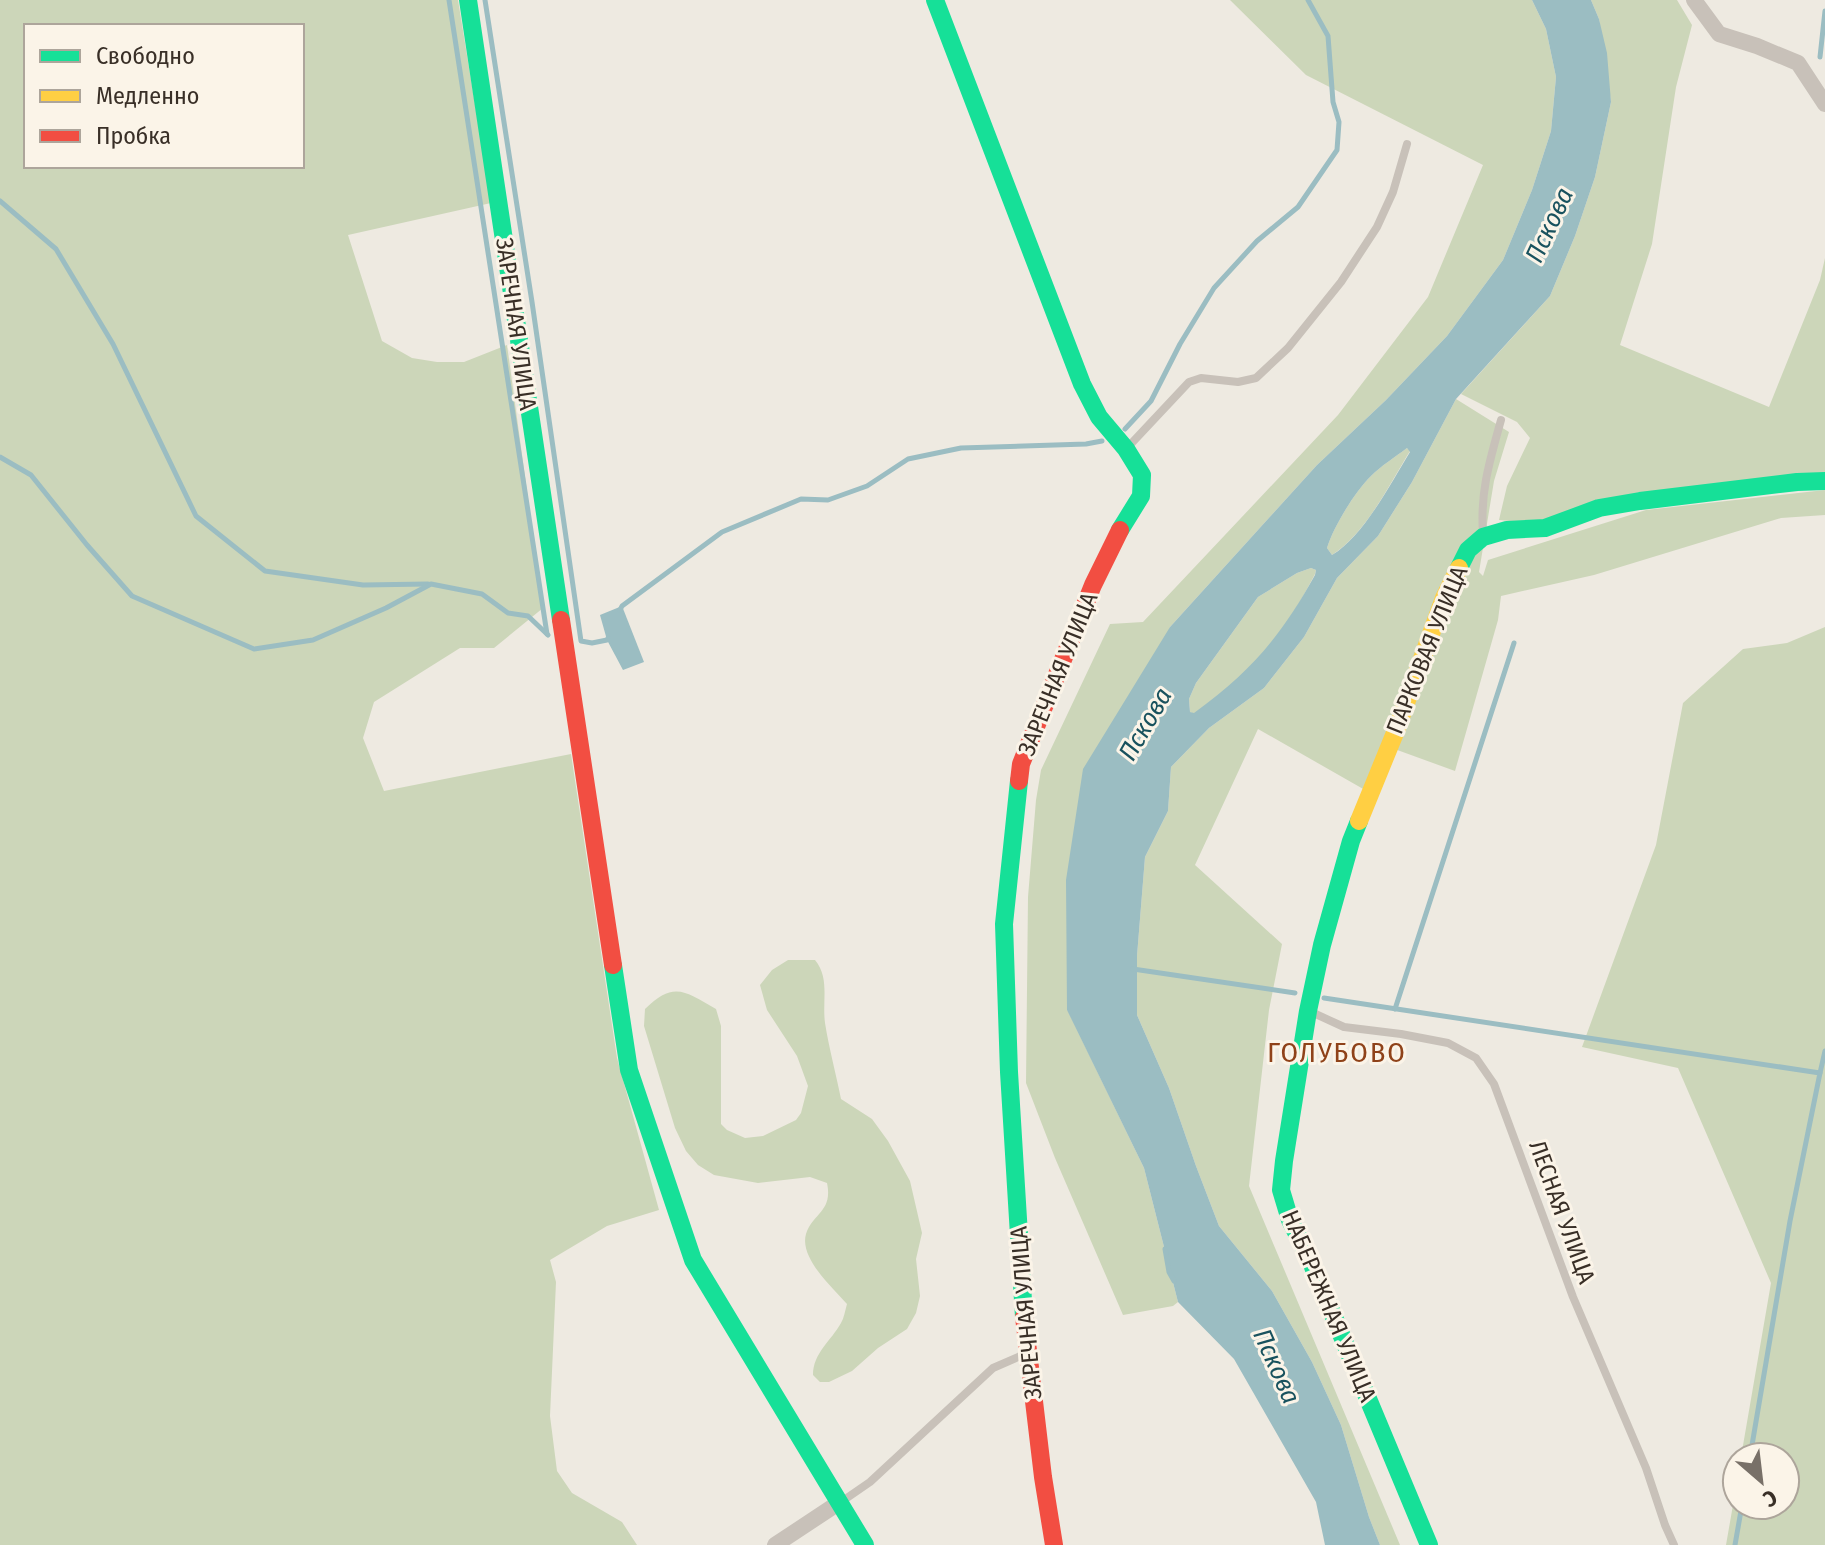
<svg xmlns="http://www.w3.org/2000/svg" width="1825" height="1545" font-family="'Fira Sans Condensed',sans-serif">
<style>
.green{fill:#ccd6b9;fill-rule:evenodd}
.water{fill:#9bbdc2;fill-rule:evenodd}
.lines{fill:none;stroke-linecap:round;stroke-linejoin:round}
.stream{stroke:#9bbdc2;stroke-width:5}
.lane{stroke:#c8c1b9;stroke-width:8}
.street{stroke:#c8c1b9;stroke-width:16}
.fast{stroke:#16e098;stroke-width:18}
.slow{stroke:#ffcf43;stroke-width:18}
.jam{stroke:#f24e42;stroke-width:18}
.labels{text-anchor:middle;stroke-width:6;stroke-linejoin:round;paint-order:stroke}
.street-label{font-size:24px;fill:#392f27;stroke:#fbf4e8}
.water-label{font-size:26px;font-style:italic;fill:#19525e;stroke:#fbf4e8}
.quarter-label{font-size:28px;letter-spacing:2px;fill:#8f4219;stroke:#fbf4e8}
</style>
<rect width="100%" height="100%" fill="#eeeae1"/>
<!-- green -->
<g class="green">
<path d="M0,0H458L491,203L348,235L382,341L412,358L437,362H464L507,345L543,608L494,648H460L374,702L363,738L384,791L571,754L617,1058L659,1210L607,1226L550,1260L556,1282L550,1416L557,1471L572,1493L622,1522L637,1545H0ZM26,26H302V166H26Z"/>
<polygon points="1230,0 1532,0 1546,29 1556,77 1551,131 1532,190 1503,260 1447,336 1386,400 1317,465 1170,627 1067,1009 1144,1168 1178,1302 1173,1306 1123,1315 1055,1158 1026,1083 1028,897 1036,800 1041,770 1110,624 1143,622 1338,415 1428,297 1483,165 1306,75"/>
<polygon points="1591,0 1677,0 1692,25 1676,87 1652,244 1620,345 1769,407 1820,280 1825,258 1825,473 1531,523 1499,520 1507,486 1530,438 1517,422 1461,394 1550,296 1575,236 1595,177 1611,102 1599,19"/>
<polygon points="1456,399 1509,432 1494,481 1479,572 1483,576 1488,560 1646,510 1825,490 1825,515 1781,518 1594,575 1501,596 1498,620 1455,771 1389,747 1372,794 1258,729 1195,865 1282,944 1269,1010 1249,1186 1400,1545 1380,1545 1369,1517 1341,1425 1312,1362 1272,1291 1219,1226 1196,1166 1169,1088 1137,1015 1137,956 1145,857 1168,811 1171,767 1209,728 1264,688 1304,637 1337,578 1378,536 1412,482"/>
<path d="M1407,448L1410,451C1389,485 1366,533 1332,555L1327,548C1334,526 1354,493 1371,476C1381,466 1395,457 1407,448Z"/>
<path d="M1311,568L1316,570L1315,574C1298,607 1278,640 1252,666C1234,684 1214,699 1194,714L1190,712L1189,699L1196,683L1258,597L1297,573Z"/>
<polygon points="1825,627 1825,1545 1726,1545 1737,1482 1737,1505 1785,1505 1785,1457 1741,1457 1771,1283 1678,1068 1582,1047 1656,845 1683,703 1743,649 1787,643"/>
<path d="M788,960H815C830,978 822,1001 825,1023C829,1048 836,1074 841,1099L872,1119L888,1141L910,1181L922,1233L916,1259L920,1296L916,1313L907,1329L878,1348L852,1371L829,1382H820L813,1375C813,1353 831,1341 841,1323C844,1318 845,1311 847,1304C833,1288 799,1258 806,1234C813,1213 833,1212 827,1183L810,1177L758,1183L714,1175L698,1165L686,1151L675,1128L644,1026L645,1009C674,980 686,992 716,1009L721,1026V1124L727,1130L745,1138L763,1136L796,1120L801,1113L808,1086L797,1056L767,1010L760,985L772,970Z"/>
</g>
<!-- water -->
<g class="water">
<path d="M1532,0H1591L1599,19L1607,53L1611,102L1595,177L1575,236L1550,296L1456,399L1412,482L1378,536L1337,578L1304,637L1264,688L1209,728L1171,767L1168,811L1145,857L1137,956V1015L1169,1088L1196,1166L1219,1226L1272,1291L1312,1362L1341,1425L1369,1517L1380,1545H1325L1316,1502L1234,1359L1178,1302L1144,1168L1067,1010L1066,880L1083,769L1170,627L1317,465L1386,400L1447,336L1503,260L1532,190L1551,131L1556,77L1546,29ZM1407,448L1410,452C1391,483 1363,537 1332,555L1327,548C1334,526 1354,493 1371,476C1381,466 1395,457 1407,448ZM1311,568L1316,570L1315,575C1281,636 1251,672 1194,713L1190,712L1189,699L1196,683L1258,597L1297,573Z"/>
<polygon points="622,606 644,662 623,670 607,640 600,615"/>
</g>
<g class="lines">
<!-- stream -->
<g class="stream">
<polyline points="449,0 547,634"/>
<polyline points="485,0 532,302 581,641 592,643 607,640 608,638"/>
<polyline points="1820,57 1825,11"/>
<polyline points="0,201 56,249 113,344 196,516 265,571 363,585 428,584"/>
<polyline points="1125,429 1151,401 1180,344 1214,288 1257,241 1298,207 1337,150 1339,122 1333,102 1328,36 1308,0"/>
<polyline points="0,457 31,475 87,545 132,596 254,649 313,640 386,608 431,584 482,594 508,613 528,616 548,635"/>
<polyline points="620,610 622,606 722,532 801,499 828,500 867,486 908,459 961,448 1086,444 1102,441"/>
<polyline points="1133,969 1295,993"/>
<polyline points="1324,998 1820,1073 1790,1221 1750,1457"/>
<polyline points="1395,1009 1514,643"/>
<polyline points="1820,1073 1825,1051"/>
<polyline points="1165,1249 1169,1272 1174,1281"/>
<polyline points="1735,1545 1742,1505"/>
</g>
<!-- lane -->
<g class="lane">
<polyline points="1128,447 1189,382 1201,378 1238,382 1256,378 1288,348 1341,282 1377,227 1393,192 1407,144"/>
<path d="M1483,533C1480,491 1490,460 1501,420"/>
<polyline points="1309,1011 1344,1027 1401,1034 1448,1043 1476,1058 1494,1084 1573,1297 1646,1468 1665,1525 1674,1545"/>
<polyline points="841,1502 870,1482 993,1368 1025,1354"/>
</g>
<!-- street -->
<g class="street">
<polyline points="1694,0 1719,34 1757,46 1798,63 1825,104"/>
<polyline points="775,1545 840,1502"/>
</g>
<!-- fast -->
<g class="fast">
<polyline points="468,0 561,620"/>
<polyline points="935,0 1082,384 1099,417 1126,449 1142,475 1141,496 1120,530"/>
<polyline points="1459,568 1468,550 1483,537 1507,530 1545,528 1599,508 1640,501 1797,482 1825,481"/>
<polyline points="1019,781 1004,924 1009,1072 1024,1317"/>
<polyline points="1359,821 1351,841 1322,945 1308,1011 1284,1161 1281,1190 1290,1220 1311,1262 1429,1545"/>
<polyline points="613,965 629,1070 693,1260 865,1545"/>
</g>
<!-- slow -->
<polyline class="slow" points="1359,821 1397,728 1444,598 1459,568"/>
<!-- jam -->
<g class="jam">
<polyline points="561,620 613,965"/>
<polyline points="1019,781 1021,764 1093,585 1120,530"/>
<polyline points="1024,1317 1043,1477 1054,1545"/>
</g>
</g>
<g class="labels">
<!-- street labels -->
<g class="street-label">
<text transform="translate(516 324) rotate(82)" y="8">ЗАРЕЧНАЯ УЛИЦА</text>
<text transform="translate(1427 650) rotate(-68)" y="8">ПАРКОВАЯ УЛИЦА</text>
<text transform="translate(1058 674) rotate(-68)" y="8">ЗАРЕЧНАЯ УЛИЦА</text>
<text transform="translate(1562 1212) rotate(70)" y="8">ЛЕСНАЯ УЛИЦА</text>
<text transform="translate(1329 1306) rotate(67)" y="8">НАБЕРЕЖНАЯ УЛИЦА</text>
<text transform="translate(1026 1313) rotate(-95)" y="8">ЗАРЕЧНАЯ УЛИЦА</text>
</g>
<!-- water labels -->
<g class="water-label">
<text transform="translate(1549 225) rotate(-65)" y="9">Пскова</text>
<text transform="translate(1145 724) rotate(-60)" y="9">Пскова</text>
<text transform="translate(1277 1366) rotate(66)" y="9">Пскова</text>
</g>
<!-- quarter labels -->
<g class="quarter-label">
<text x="1337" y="1062">ГОЛУБОВО</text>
</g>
</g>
<!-- legend -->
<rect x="24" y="24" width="280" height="144" fill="#fbf4e8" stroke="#ada59b" stroke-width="2"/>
<rect x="40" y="50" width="40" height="12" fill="#16e098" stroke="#ada59b" stroke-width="2"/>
<text x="96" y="64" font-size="24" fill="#392f27">Свободно</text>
<rect x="40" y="90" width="40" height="12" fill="#ffcf43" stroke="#ada59b" stroke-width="2"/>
<text x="96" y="104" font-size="24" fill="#392f27">Медленно</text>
<rect x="40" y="130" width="40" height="12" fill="#f24e42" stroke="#ada59b" stroke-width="2"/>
<text x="96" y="144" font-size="24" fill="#392f27">Пробка</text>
<!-- north arrow -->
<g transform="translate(1761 1481) rotate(152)"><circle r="38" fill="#fbf4e8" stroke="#ada59b" stroke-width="2"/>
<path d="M0-6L14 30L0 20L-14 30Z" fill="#787068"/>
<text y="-12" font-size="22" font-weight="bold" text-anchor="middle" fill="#392f27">С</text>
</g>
</svg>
